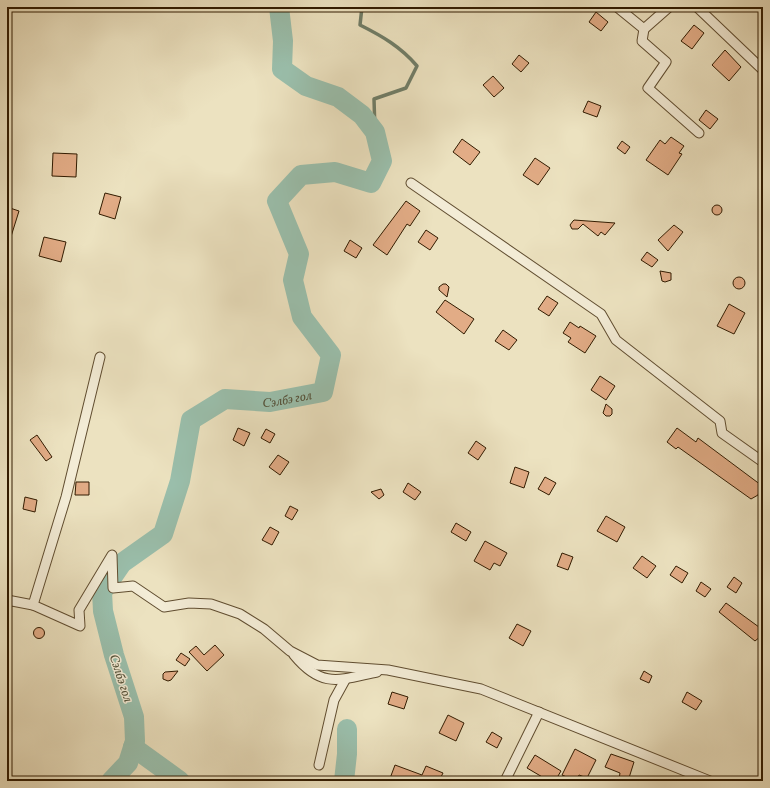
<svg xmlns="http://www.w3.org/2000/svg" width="770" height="788" font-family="Vollkorn,serif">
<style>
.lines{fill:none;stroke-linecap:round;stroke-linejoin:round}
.stream{stroke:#707d67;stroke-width:3.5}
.river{stroke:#9abfac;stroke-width:20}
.building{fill:#e2ac86;stroke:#311b00}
.minor-casing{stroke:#604d30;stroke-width:11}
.minor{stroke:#f3ecd6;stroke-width:9}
.labels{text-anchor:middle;stroke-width:3;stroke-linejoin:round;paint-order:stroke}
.water-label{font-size:13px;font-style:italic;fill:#56543c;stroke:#f3ecd6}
</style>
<rect width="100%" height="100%" fill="#ece2c0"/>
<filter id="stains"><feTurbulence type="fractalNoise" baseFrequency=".005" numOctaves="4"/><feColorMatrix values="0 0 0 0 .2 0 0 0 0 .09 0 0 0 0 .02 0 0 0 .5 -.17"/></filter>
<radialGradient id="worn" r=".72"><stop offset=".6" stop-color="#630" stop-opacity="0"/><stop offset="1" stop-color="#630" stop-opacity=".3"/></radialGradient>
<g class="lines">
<!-- stream -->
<path class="stream" d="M362,7L360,25C382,36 401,47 417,66L406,88L374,99L375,132"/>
<!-- river -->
<g class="river">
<polyline points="133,747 180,781"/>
<path id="s1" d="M111,781L128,763L135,741L134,717L114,655L103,611L102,592L122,563L163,534L180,481L191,420L225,399L270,402L323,392L331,355L302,317L293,280L299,254L277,201L301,175L335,172L371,183L382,161L375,132L362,115L338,97L306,86L282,69L283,41L279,7"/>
<polyline points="344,781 347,754 347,729"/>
</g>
</g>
<!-- building -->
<g class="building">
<polygon points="596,12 608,22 601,31 589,22"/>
<polygon points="694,25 704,33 692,49 681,41"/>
<polygon points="725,50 741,67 729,81 712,65"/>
<polygon points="519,55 529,63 521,72 512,64"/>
<polygon points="493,76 504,88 494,97 483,85"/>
<polygon points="588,101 601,106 597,117 583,112"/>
<polygon points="706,110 718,119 710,129 699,120"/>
<polygon points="671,137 684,146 679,153 682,154 668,175 646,160 660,140 665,144"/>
<polygon points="462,139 480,152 470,165 453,152"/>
<polygon points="622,141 630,147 625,154 617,148"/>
<polygon points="53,153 77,154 76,177 52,176"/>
<polygon points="535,158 550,168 538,185 523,175"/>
<polygon points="105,193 121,197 115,219 99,214"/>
<polygon points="406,201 420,211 410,226 407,224 387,255 373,245"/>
<circle cx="717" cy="210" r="5"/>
<polygon points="7,207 19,211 9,243 7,243"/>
<polygon points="573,221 574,220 615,223 605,235 601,232 598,236 583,224 578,229 572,229 570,225"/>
<polygon points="674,225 683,232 668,251 658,240"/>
<polygon points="426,230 438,238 430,250 418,242"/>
<polygon points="44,237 66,242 61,262 39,256"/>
<polygon points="350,240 362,248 356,258 344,251"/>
<polygon points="647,252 658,260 652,267 641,260"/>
<polygon points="660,271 671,273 671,280 665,282 662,281"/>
<circle cx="739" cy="283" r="6"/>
<polygon points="443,284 446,284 449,287 447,297 439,290 439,287"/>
<polygon points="547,296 558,303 549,316 538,309"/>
<polygon points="445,300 474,319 464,334 436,312"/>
<polygon points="729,304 745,313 734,334 717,326"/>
<polygon points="570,322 579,328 580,326 596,336 585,353 568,342 571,338 563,333"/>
<polygon points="503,330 517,340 509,350 495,341"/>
<polygon points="600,376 615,386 606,400 591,390"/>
<polygon points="606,404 612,409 612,414 610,416 606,416 603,413"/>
<polygon points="238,428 250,433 244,446 233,440"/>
<polygon points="677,428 696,442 698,438 761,485 758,495 751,499 678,447 676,449 667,442"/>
<polygon points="266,429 275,434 270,443 261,438"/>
<polygon points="37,435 52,457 46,461 30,440"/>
<polygon points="476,441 486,448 478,460 468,453"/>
<polygon points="278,455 289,462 280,475 269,467"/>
<polygon points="515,467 529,472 524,488 510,483"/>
<polygon points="545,477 556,483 549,495 538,489"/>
<polygon points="76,482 89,482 89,495 75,495"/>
<polygon points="408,483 421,492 415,500 403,492"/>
<polygon points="381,489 384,495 379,499 371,492"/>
<polygon points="25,497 37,500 35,512 23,509"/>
<polygon points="290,506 298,510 292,520 285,516"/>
<polygon points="606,516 625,527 617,542 597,531"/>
<polygon points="456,523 471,532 466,541 451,532"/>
<polygon points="270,527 279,532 272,545 262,540"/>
<polygon points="485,541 507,553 500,566 494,563 490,570 474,561"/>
<polygon points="562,553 573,557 568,570 557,566"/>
<polygon points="642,556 656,566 647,578 633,568"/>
<polygon points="676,566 688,573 682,583 670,575"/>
<polygon points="734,577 742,583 736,593 727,587"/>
<polygon points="701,582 711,589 705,597 696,591"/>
<polygon points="726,603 763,630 761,636 755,641 719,612"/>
<polygon points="517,624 531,631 523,646 509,638"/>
<circle cx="39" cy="633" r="5.5"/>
<polygon points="215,645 224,655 207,671 189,652 196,646 204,655"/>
<polygon points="181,653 190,659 185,666 176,660"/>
<polygon points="178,671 171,680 168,681 163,679 163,674 165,672"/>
<polygon points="644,671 652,676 649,683 640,679"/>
<polygon points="392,692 408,697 404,709 388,704"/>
<polygon points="687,692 702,701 696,710 682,702"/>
<polygon points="448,715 464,723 456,741 439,733"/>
<polygon points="492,732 502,738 497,748 486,742"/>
<polygon points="575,749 596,760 587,778 579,775 576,781 562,775"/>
<polygon points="611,754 634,762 628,781 619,779 620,773 605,767"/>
<polygon points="535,755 561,771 555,781 542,781 544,778 527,768"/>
<polygon points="395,765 422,775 426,766 443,773 439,781 389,781"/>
</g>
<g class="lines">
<defs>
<g id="minor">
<polyline points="617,7 644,29 669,7"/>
<polyline points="697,7 763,70"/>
<polyline points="644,29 642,41 666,62 648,88 699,133"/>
<polyline points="411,183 601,314 616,340 720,421 722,433 763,462"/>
<polyline points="100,357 66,497 33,605 80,626 79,610 112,555 113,588 133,586 164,607 189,603 211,604 240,614 264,629 290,651 317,665 388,670 481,689 710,781"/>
<polyline points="7,600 33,605"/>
<path d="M294,655C322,689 339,680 377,672"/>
<polyline points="319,765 334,700 345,680"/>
<polyline points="505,781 539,712"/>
</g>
</defs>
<!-- minor casing -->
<use href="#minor" class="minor-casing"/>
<!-- minor -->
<use href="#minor" class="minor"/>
</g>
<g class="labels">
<!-- water labels -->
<g class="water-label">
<text dy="5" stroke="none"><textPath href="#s1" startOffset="507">Сэлбэ гол</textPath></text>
<text transform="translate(122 678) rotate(72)" y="5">Сэлбэ гол</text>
</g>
</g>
<!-- margin -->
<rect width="770" height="788" fill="none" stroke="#ece2c0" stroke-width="24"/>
<rect x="8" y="8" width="754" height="772" fill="none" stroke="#311b00" stroke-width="2"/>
<rect x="12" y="12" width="746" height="764" fill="none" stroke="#311b00"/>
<rect width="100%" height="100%" filter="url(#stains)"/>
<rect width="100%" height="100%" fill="url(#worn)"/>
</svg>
